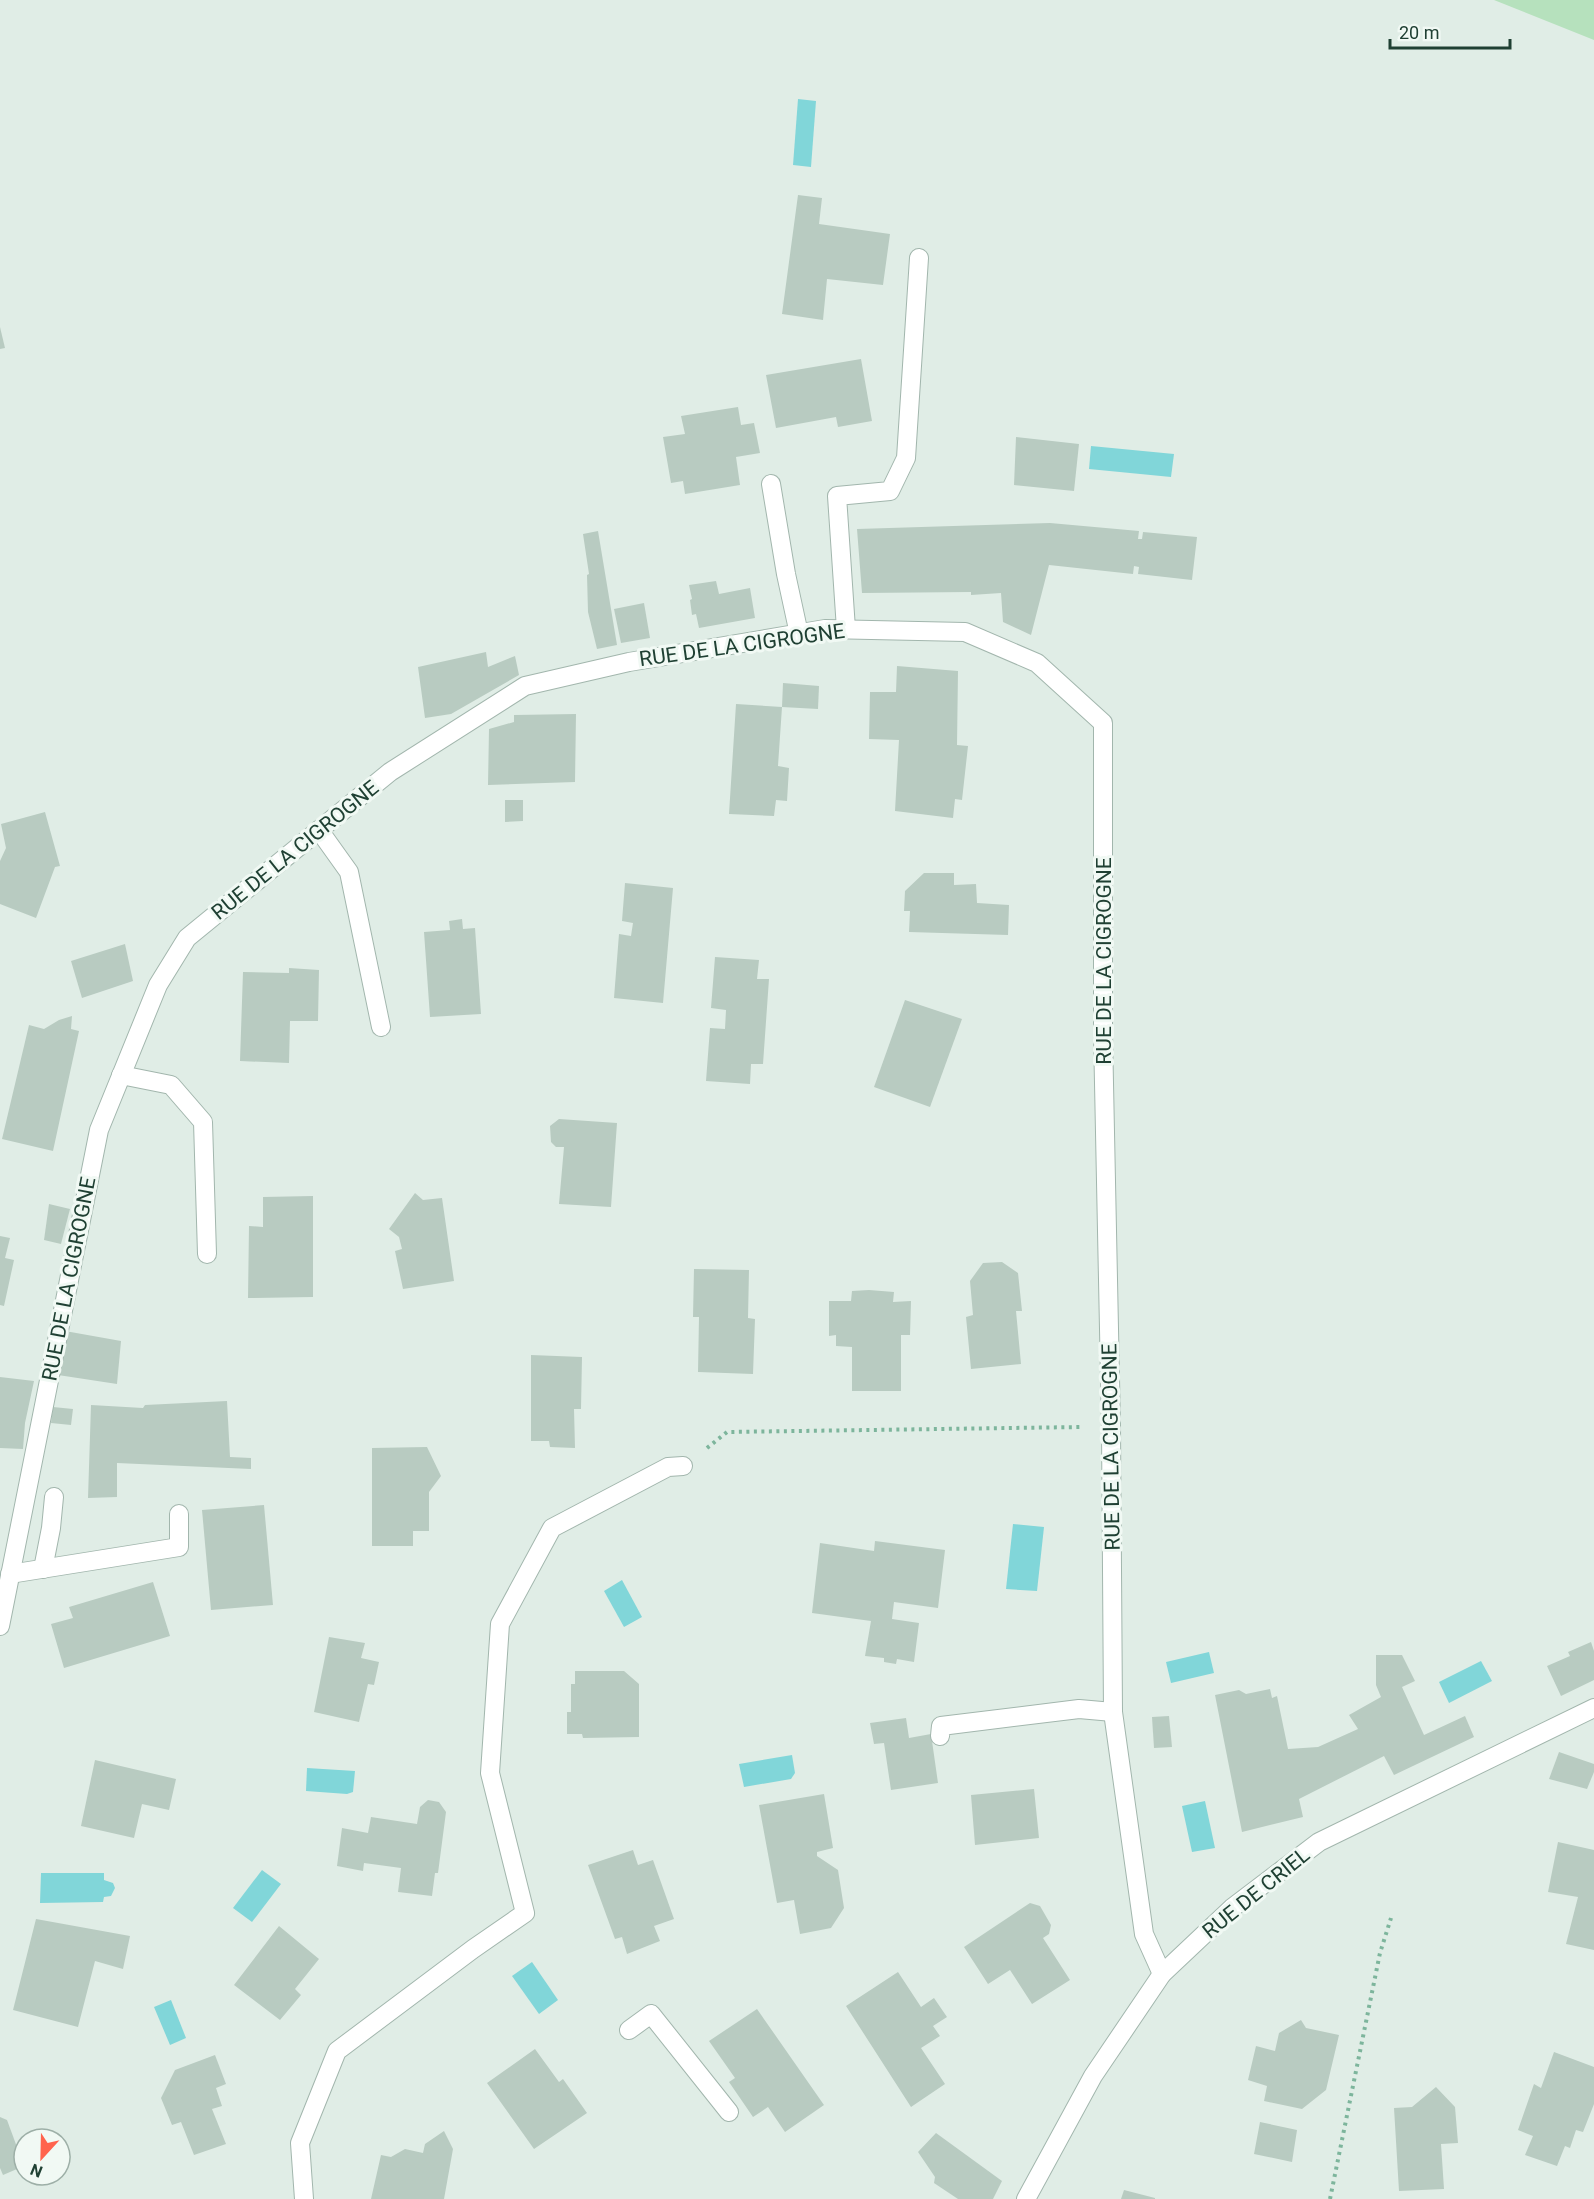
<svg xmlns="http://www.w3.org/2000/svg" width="1594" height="2199" font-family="Roboto,sans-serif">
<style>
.green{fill:#b6e1bd}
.water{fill:#81d6d9}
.building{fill:#b8cbc1}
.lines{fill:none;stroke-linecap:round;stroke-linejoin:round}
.minor-casing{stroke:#a2b6ad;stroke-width:20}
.path{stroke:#7db59c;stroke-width:4;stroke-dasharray:3 4.5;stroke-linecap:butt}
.minor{stroke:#fff;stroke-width:18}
.labels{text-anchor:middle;stroke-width:6;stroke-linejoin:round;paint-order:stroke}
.street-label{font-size:21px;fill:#1f4033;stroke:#f1f9f4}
</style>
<rect width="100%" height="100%" fill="#e0ede6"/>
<!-- green -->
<polygon class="green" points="1494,0 1594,0 1594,40"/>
<!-- water -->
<g class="water">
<polygon points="798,99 816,101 811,167 793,165"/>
<polygon points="1091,446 1174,454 1171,477 1089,469"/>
<polygon points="1013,1524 1044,1527 1037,1591 1006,1589"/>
<polygon points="622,1580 642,1617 624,1627 604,1591"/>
<polygon points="1209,1652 1214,1673 1171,1683 1166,1662"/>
<polygon points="1481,1661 1492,1681 1449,1703 1439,1682"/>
<polygon points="792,1755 795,1773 791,1779 744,1787 739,1764"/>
<polygon points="307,1768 355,1771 353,1792 347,1794 306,1791"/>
<polygon points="1205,1801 1215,1848 1192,1852 1182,1806"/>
<polygon points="262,1870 281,1884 252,1922 233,1908"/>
<polygon points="41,1873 104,1873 104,1880 113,1883 115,1888 111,1896 104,1897 103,1902 40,1903"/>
<polygon points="532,1962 558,2000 539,2014 512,1976"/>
<polygon points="171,2000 186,2038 170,2045 154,2007"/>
</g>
<!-- building -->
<g class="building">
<polygon points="798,195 822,198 819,224 890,234 883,285 827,279 823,320 782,314"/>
<polygon points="0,327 5,348 0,349"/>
<polygon points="861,359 872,421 838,427 836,417 776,428 766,375"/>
<polygon points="738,407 741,425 754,423 760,453 736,457 740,485 685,494 683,481 671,483 663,437 685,434 681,416"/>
<polygon points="1016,437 1079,444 1074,491 1014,485"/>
<polygon points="1050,523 1139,531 1138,539 1142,539 1143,532 1197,537 1192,580 1138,574 1139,567 1134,566 1133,574 1049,565 1031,635 1003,622 1001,593 971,595 971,592 862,593 857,529"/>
<polygon points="598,531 617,645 597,649 588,612 587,575 589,574 583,534"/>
<polygon points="716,581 719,594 750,588 755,618 699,628 696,614 692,615 690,600 692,599 689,585"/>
<polygon points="644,603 650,638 621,643 614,609"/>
<polygon points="486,652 488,667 515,656 519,675 451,714 425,718 418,667"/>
<polygon points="897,666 958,671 957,745 968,746 962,800 955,799 953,818 895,811 899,740 869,739 870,692 896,692"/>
<polygon points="783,683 819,686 818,709 782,707"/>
<polygon points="736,704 782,707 778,766 789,768 787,801 776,800 774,816 729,814"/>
<polygon points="576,714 575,782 488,785 489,729 514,722 514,715"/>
<polygon points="505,800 523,800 523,821 505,822"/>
<polygon points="45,812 60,866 55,867 36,918 0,904 0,861 6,848 1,824"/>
<polygon points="924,873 954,873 954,885 976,884 977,903 1009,905 1008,935 909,932 910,911 904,911 905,891"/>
<polygon points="625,883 673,888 663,1003 614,998 619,934 631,936 633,923 622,921"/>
<polygon points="462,919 463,929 475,928 481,1014 430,1017 424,932 450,930 449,921"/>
<polygon points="125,944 133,981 82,998 71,961"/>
<polygon points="715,957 759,960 757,979 769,979 763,1064 751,1064 750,1084 706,1081 710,1028 725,1029 726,1010 711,1008"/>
<polygon points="289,968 319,970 318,1021 290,1021 289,1063 240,1061 243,972 289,973"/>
<polygon points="905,1000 962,1019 930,1107 874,1087"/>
<polygon points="72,1016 71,1029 79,1031 53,1151 2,1139 29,1025 44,1029 59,1020"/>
<polygon points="559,1119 617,1123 611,1207 559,1204 564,1147 556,1147 551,1142 550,1126"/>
<polygon points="415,1193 423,1200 442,1198 454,1281 403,1289 395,1251 402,1249 399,1237 389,1229"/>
<polygon points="313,1196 313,1297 248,1298 249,1226 263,1227 263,1197"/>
<polygon points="49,1204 70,1209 61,1244 44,1240"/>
<polygon points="0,1236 10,1238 5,1258 14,1260 4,1306 0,1305"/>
<polygon points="1002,1262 1018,1273 1022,1311 1016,1311 1021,1364 971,1369 966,1317 973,1315 970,1281 983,1263"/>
<polygon points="694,1269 749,1270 748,1318 755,1319 753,1374 698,1372 699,1317 693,1317"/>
<polygon points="869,1290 894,1292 893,1302 911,1301 910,1335 901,1335 901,1391 852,1391 852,1347 836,1346 836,1335 829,1336 829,1301 851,1301 852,1291"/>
<polygon points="65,1331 121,1341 117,1384 58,1375"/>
<polygon points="531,1355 582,1357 581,1409 574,1409 575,1448 550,1447 549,1441 531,1441"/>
<polygon points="0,1377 34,1381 25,1423 23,1449 0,1448"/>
<polygon points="227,1401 230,1457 251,1458 251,1469 117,1463 117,1497 88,1498 91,1405 143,1408 145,1405"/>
<polygon points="53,1407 73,1409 71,1425 51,1423"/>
<polygon points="427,1447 441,1476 429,1492 429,1531 413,1531 413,1546 372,1546 372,1448"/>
<polygon points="264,1505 273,1605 211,1610 202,1510"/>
<polygon points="875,1541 945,1550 938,1608 894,1602 892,1619 919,1623 914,1662 897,1659 896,1664 884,1662 884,1658 865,1656 871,1621 812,1613 820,1543 874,1551"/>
<polygon points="153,1582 170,1636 64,1668 51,1624 73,1618 69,1607"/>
<polygon points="329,1637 365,1643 361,1658 379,1662 374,1685 368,1684 359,1722 314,1712"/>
<polygon points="1591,1642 1594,1651 1594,1680 1561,1696 1547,1666 1570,1656 1568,1652"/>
<polygon points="1376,1655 1402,1655 1415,1681 1402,1687 1424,1735 1465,1716 1474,1737 1394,1775 1384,1756 1299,1799 1303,1817 1242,1832 1215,1695 1239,1690 1246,1694 1270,1689 1272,1698 1277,1696 1288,1749 1318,1747 1358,1729 1349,1715 1381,1697 1376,1685"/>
<polygon points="575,1671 624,1671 639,1684 639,1737 583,1738 582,1734 567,1734 567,1712 571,1712 571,1684 575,1684"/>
<polygon points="1169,1716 1172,1747 1154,1748 1152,1717"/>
<polygon points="906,1718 909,1738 931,1734 938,1783 891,1790 884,1743 874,1744 870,1723"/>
<polygon points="1559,1752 1594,1764 1594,1772 1587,1789 1549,1779"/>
<polygon points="95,1760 176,1779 169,1810 142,1804 134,1838 81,1826"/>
<polygon points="1034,1789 1039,1838 975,1845 971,1795"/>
<polygon points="824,1794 833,1848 817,1852 817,1856 838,1870 844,1908 831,1928 800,1934 794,1900 777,1903 759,1805"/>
<polygon points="428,1800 439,1802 446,1812 438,1873 435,1873 432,1896 398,1892 401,1868 364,1863 363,1871 337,1866 342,1828 368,1833 371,1817 417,1824 420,1807"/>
<polygon points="1558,1842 1594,1850 1594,1950 1566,1944 1578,1897 1548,1892"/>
<polygon points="633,1850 638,1865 653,1860 674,1919 654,1926 660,1941 627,1954 622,1937 615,1939 588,1865"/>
<polygon points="1030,1903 1040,1906 1051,1925 1049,1934 1043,1938 1070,1980 1032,2004 1010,1970 988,1984 964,1947"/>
<polygon points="36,1919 130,1936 123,1969 95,1961 78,2027 13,2010"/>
<polygon points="279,1926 319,1959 295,1989 301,1995 280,2020 234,1985"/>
<polygon points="898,1972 921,2007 934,1998 947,2017 933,2026 940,2036 921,2048 945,2084 911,2107 846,2006"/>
<polygon points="757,2009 824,2105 785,2132 768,2107 753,2117 729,2082 735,2078 709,2041"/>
<polygon points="1301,2020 1306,2028 1339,2035 1326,2090 1302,2109 1264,2101 1267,2086 1248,2080 1256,2046 1275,2051 1279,2033"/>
<polygon points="535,2049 559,2082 563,2079 587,2113 534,2149 487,2083"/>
<polygon points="1554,2052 1594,2067 1594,2104 1583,2132 1576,2130 1570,2148 1565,2146 1557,2166 1525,2155 1533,2136 1518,2130 1534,2084 1541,2088"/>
<polygon points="215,2055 226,2084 216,2088 222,2106 212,2109 226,2144 194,2155 181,2122 172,2125 161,2098 175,2070"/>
<polygon points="1436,2087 1455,2107 1458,2143 1441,2144 1444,2189 1399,2191 1394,2108 1412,2107"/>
<polygon points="0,2117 7,2120 24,2166 3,2175 0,2168"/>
<polygon points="1260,2122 1297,2130 1292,2162 1254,2154"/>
<polygon points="444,2131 453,2149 444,2199 371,2199 381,2155 391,2157 405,2149 423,2153 425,2144"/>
<polygon points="936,2133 1002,2181 993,2199 958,2199 934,2183 935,2177 918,2152"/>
<polygon points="1124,2190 1155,2198 1155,2199 1121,2199"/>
</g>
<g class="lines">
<defs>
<g id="minor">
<polyline points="771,484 786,574 799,634"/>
<polyline points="846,629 837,496 890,491 906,458 919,258"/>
<polyline points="319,830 349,872 381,1027"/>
<polyline points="121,1075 171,1085 203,1122 207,1254"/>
<polyline points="43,1569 51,1528 54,1497"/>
<polyline points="10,1574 179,1547 179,1514"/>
<polyline points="0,1626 99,1130 158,985 187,938 390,772 525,686 629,662 825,629 965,632 1037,663 1103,723 1103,1034 1111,1427 1113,1712 1144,1934 1162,1974"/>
<polyline points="940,1736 941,1726 1079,1709 1113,1712"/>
<polyline points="629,2030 651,2014 729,2112"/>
<polyline points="304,2199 300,2143 337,2051 473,1949 525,1913 490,1773 500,1624 552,1528 668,1467 683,1466"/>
<polyline points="1026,2199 1093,2076 1162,1974 1232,1908 1319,1842 1594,1708"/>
</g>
</defs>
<!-- minor casing -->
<use href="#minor" class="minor-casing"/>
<!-- path -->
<g class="path">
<polyline points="707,1448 727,1432 1081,1427"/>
<polyline points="1330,2199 1380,1953 1391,1918"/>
</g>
<!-- minor -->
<use href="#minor" class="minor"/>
</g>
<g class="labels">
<!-- street labels -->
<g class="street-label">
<text transform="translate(742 645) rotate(-8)" y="7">RUE DE LA CIGROGNE</text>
<text transform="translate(295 850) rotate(-39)" y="7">RUE DE LA CIGROGNE</text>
<text transform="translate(1104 961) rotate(-90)" y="7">RUE DE LA CIGROGNE</text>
<text transform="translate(69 1279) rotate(-79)" y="7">RUE DE LA CIGROGNE</text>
<text transform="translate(1111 1447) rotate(-91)" y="7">RUE DE LA CIGROGNE</text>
<text transform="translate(1256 1893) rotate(-39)" y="7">RUE DE CRIEL</text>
</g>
</g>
<!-- north arrow -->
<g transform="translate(42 2157) rotate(202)"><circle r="28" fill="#f1f9f4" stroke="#9dafa7" stroke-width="1.5"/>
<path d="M0-4.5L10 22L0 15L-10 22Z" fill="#ff634d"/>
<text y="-9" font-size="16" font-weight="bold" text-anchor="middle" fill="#1f4033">N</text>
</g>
<!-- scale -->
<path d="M1390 39v9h120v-9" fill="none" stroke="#1f4033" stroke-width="3"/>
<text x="1399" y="39" font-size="18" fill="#1f4033" stroke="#f1f9f4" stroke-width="4.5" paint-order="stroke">20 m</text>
</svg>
